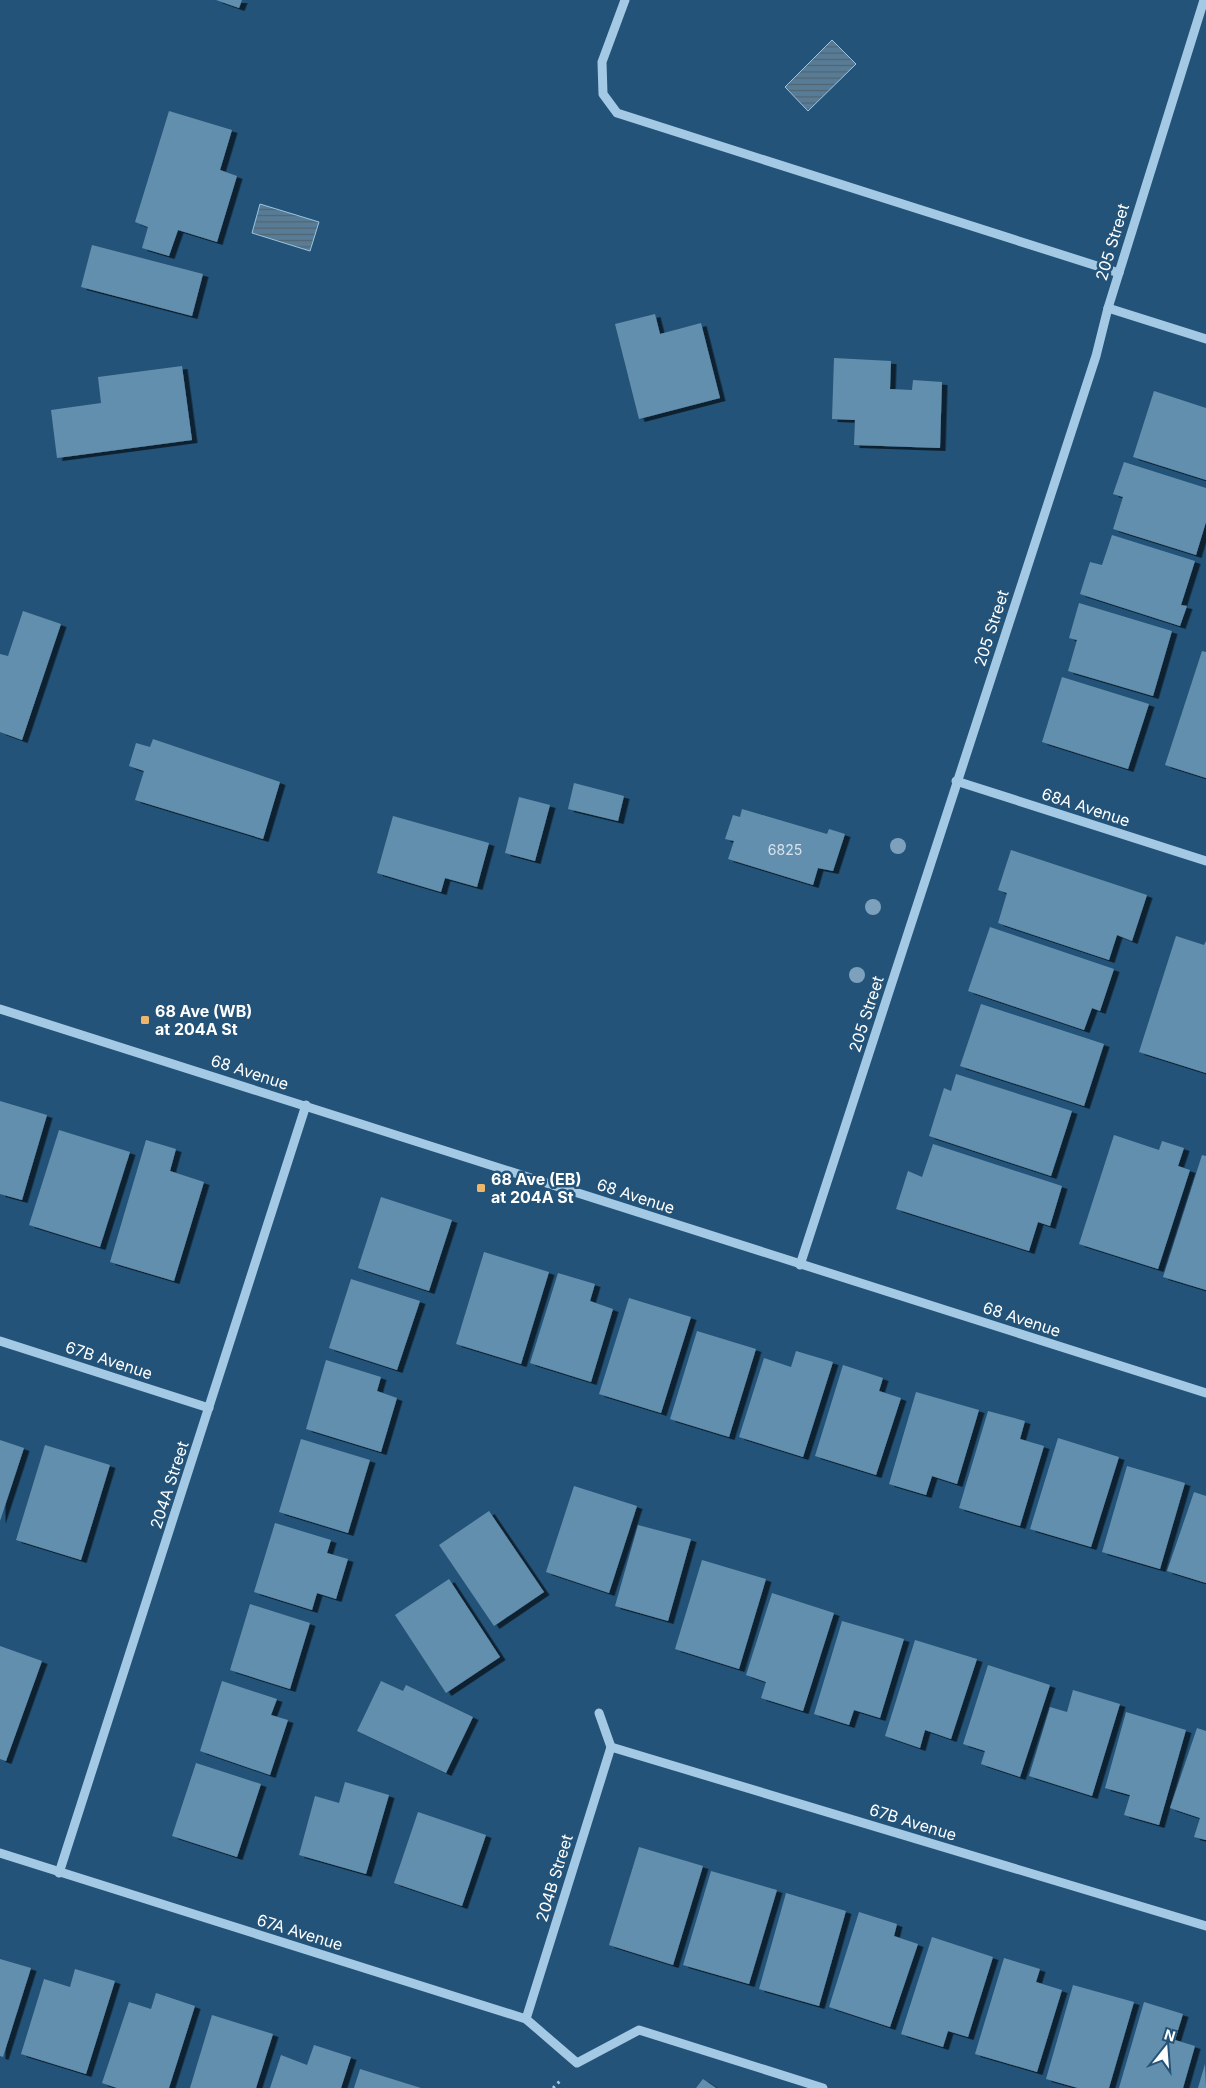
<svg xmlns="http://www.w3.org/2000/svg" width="1206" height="2088" font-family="Inter,sans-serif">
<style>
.water{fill:url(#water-rules);stroke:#99c6e5}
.building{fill:#648fae;filter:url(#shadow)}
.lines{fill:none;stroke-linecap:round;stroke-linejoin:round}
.path{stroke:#a4c9e4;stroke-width:3;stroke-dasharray:2.5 4;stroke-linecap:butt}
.minor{stroke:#a4c9e4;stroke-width:9}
.tree{fill:#7da1bc}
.poi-dot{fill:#eeb668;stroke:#235378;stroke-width:2}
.labels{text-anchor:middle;stroke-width:5;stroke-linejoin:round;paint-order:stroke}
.number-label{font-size:14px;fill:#d8e3eb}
.street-label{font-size:16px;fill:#fff;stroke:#235378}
.poi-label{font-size:16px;font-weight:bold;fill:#fff;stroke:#235378;text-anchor:start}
</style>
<defs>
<pattern id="water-rules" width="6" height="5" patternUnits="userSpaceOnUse" patternTransform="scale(1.25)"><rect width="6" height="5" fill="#587c96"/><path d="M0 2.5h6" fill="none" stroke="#526471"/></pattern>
<filter id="shadow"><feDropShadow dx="5.5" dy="3" stdDeviation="0" flood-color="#0009"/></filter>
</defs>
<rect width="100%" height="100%" fill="#235378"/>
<!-- water -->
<g class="water">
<polygon points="832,40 856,64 808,111 785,87"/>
<polygon points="260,204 319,222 310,251 252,233"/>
</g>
<!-- building -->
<g class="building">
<polygon points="216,0 242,0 239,8"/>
<polygon points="169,111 232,130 220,170 237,176 217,242 178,230 169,256 142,248 148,227 135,222"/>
<polygon points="92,245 203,274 192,316 81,287"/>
<polygon points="655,314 660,334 701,323 720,398 639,419 615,324"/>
<polygon points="834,358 891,361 890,389 912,390 913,380 942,382 940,448 854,445 855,420 832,419"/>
<polygon points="182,366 192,440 57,458 51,410 101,403 98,377"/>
<polygon points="1154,391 1206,408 1206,480 1133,457"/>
<polygon points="1124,462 1206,488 1206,522 1196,555 1113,529 1123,497 1113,494"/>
<polygon points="1112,535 1195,561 1181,605 1187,606 1180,626 1080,594 1090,562 1102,565"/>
<polygon points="1079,603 1172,631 1153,696 1068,671 1077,640 1069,638"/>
<polygon points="23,611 61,624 22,740 0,732 0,654 8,656"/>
<polygon points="1202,651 1206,652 1206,778 1165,765"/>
<polygon points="1062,677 1149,704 1128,769 1042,742"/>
<polygon points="153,739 280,782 263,839 135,800 144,771 129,766 136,743 150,747"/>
<polygon points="574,783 624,796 618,821 568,809"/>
<polygon points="519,797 550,805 535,861 505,853"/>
<polygon points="742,809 827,834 829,829 845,834 833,871 818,868 813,885 728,859 734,841 725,839 733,815 740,817"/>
<polygon points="393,816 489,843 477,887 445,878 441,892 377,873"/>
<polygon points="1011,850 1147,895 1132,941 1117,935 1109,960 998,923 1007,893 998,890"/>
<polygon points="990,927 1114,969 1100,1011 1092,1008 1084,1030 968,991"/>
<polygon points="1176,936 1204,945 1206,941 1206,1073 1139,1052"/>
<polygon points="981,1004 1104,1044 1084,1106 960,1066"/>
<polygon points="956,1074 1072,1111 1051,1176 929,1136 944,1088 951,1091"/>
<polygon points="0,1101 47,1115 22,1200 0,1194"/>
<polygon points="59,1130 130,1152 100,1247 29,1225"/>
<polygon points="1114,1135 1159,1150 1162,1141 1184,1148 1178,1166 1190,1170 1158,1269 1079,1244"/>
<polygon points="146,1140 176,1149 170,1171 204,1182 174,1281 110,1262"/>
<polygon points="933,1144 1062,1186 1050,1226 1038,1222 1029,1251 896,1209 908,1171 922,1177"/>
<polygon points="1202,1155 1206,1156 1206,1290 1163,1277"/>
<polygon points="381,1197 452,1220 429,1291 358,1268"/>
<polygon points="484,1252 549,1272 521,1364 456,1344"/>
<polygon points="558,1273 595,1284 590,1301 613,1309 591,1382 530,1363"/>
<polygon points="351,1279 420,1301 397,1370 329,1348"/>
<polygon points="629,1298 691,1317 661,1413 599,1394"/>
<polygon points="697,1331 756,1349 729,1437 670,1419"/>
<polygon points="796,1351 833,1362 803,1457 739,1437 764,1358 791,1367"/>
<polygon points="326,1360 381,1377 377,1391 397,1398 381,1452 306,1429"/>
<polygon points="843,1365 883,1378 879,1391 901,1398 876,1475 815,1456"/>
<polygon points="916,1392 979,1410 957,1484 932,1476 926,1495 889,1484"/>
<polygon points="988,1411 1025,1421 1020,1439 1044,1446 1020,1526 959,1508"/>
<polygon points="1058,1438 1119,1457 1091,1547 1030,1529"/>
<polygon points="301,1439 370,1460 348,1533 279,1512"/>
<polygon points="0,1440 24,1448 0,1521"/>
<polygon points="45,1445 110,1465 81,1560 16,1540"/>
<polygon points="1127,1466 1185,1483 1160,1569 1102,1552"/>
<polygon points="574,1486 637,1506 609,1593 546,1572"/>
<polygon points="1194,1492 1206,1496 1206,1583 1167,1571"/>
<polygon points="489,1511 544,1592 494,1626 439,1545"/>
<polygon points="275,1523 331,1540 327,1553 348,1559 336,1599 317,1593 312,1610 254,1592"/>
<polygon points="638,1525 691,1539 668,1621 615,1606"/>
<polygon points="702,1560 766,1579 739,1669 675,1649"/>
<polygon points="449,1579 500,1657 446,1693 395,1615"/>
<polygon points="772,1593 834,1613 803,1711 761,1698 766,1682 746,1675"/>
<polygon points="250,1604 310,1623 290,1689 230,1670"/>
<polygon points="842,1621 904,1639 880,1718 854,1710 849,1725 814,1714"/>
<polygon points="915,1640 977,1659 951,1739 925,1730 920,1748 885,1736"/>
<polygon points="0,1646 42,1661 6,1761 0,1759"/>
<polygon points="988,1665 1050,1685 1020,1777 981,1764 985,1751 963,1744"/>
<polygon points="222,1681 277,1699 271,1715 288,1720 270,1775 200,1751"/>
<polygon points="381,1681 403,1691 406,1685 473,1717 446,1773 357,1731"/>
<polygon points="1073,1690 1120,1704 1092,1796 1029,1776 1050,1707 1067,1712"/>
<polygon points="1126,1712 1186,1730 1159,1825 1124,1815 1130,1795 1105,1788"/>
<polygon points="1197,1728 1206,1731 1206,1840 1194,1837 1200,1818 1170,1808"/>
<polygon points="196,1763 261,1784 237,1857 172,1836"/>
<polygon points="345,1782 389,1795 366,1874 299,1855 315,1796 339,1803"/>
<polygon points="418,1812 486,1835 462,1906 394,1883"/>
<polygon points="639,1847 703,1866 673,1965 609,1945"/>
<polygon points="711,1871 777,1890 749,1984 683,1965"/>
<polygon points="786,1893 846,1911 819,2006 759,1989"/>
<polygon points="859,1912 897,1924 894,1936 918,1944 890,2027 829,2007"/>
<polygon points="932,1937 993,1957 968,2037 948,2031 943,2047 901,2034"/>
<polygon points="1004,1958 1040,1969 1036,1982 1062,1990 1037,2072 975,2054"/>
<polygon points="0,1959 31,1968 3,2057 0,2056"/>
<polygon points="75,1969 115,1981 86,2074 21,2054 44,1979 70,1987"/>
<polygon points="1073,1985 1134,2002 1109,2088 1078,2088 1046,2079"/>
<polygon points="156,1993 195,2006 169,2088 117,2088 102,2083 129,2002 151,2009"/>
<polygon points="1144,2002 1183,2014 1175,2040 1195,2046 1183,2088 1119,2088"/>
<polygon points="212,2015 273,2034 256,2088 190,2088"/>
<polygon points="314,2045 351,2057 341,2088 270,2088 281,2055 307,2065"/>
<polygon points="1205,2064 1206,2088 1198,2088"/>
<polygon points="360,2069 421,2088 354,2088"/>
<polygon points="703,2079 716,2088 696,2088"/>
</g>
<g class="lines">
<!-- path -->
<polyline class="path" points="553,2088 562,2079"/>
<!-- minor -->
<g class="minor">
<polyline points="625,0 602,62 603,94 617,113 1119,273"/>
<polyline points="1108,308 1206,339"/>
<polyline points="956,781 1206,861"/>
<polyline points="0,1009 1206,1393"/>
<polyline points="800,1265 1096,356 1108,308 1204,0"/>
<polyline points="0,1341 209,1408"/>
<polyline points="599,1713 611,1747"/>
<polyline points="611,1747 1206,1926"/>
<polyline points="0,1853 526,2019 577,2063 639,2030 823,2088"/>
<polyline points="59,1873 306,1105"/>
<polyline points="526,2019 611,1747"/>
</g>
</g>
<!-- trees -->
<g class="tree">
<circle cx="898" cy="846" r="8"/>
<circle cx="873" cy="907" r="8"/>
<circle cx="857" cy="975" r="8"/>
</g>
<!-- markers -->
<g class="poi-dot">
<rect x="140" y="1015" width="10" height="10" rx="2.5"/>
<rect x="476" y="1183" width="10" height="10" rx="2.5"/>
</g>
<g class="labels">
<!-- number labels -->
<g class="number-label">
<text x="785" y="855">6825</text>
</g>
<!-- street labels -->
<g class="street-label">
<text transform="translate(1112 242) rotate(-73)" y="6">205 Street</text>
<text transform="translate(991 628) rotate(-72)" y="6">205 Street</text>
<text transform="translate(1086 807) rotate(18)" y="6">68A Avenue</text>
<text transform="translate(866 1014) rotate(-72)" y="6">205 Street</text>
<text transform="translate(250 1072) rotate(18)" y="6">68 Avenue</text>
<text transform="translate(636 1196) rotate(18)" y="6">68 Avenue</text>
<text transform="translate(1022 1319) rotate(18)" y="6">68 Avenue</text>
<text transform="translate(109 1360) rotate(18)" y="6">67B Avenue</text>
<text transform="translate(169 1485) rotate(-72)" y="6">204A Street</text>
<text transform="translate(913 1822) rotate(17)" y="6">67B Avenue</text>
<text transform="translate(554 1878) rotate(-73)" y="6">204B Street</text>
<text transform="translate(300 1932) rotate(17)" y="6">67A Avenue</text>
</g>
<!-- poi labels -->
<g class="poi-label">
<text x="155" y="1017">68 Ave (WB)<tspan x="155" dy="18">at 204A St</tspan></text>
<text x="491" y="1185">68 Ave (EB)<tspan x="491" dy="18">at 204A St</tspan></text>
</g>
</g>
<!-- north arrow -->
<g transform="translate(1166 2048) rotate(17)" stroke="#235378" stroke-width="4" paint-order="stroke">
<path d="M0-4L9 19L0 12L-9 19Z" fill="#ffffff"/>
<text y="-8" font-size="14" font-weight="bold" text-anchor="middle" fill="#ffffff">N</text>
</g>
</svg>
